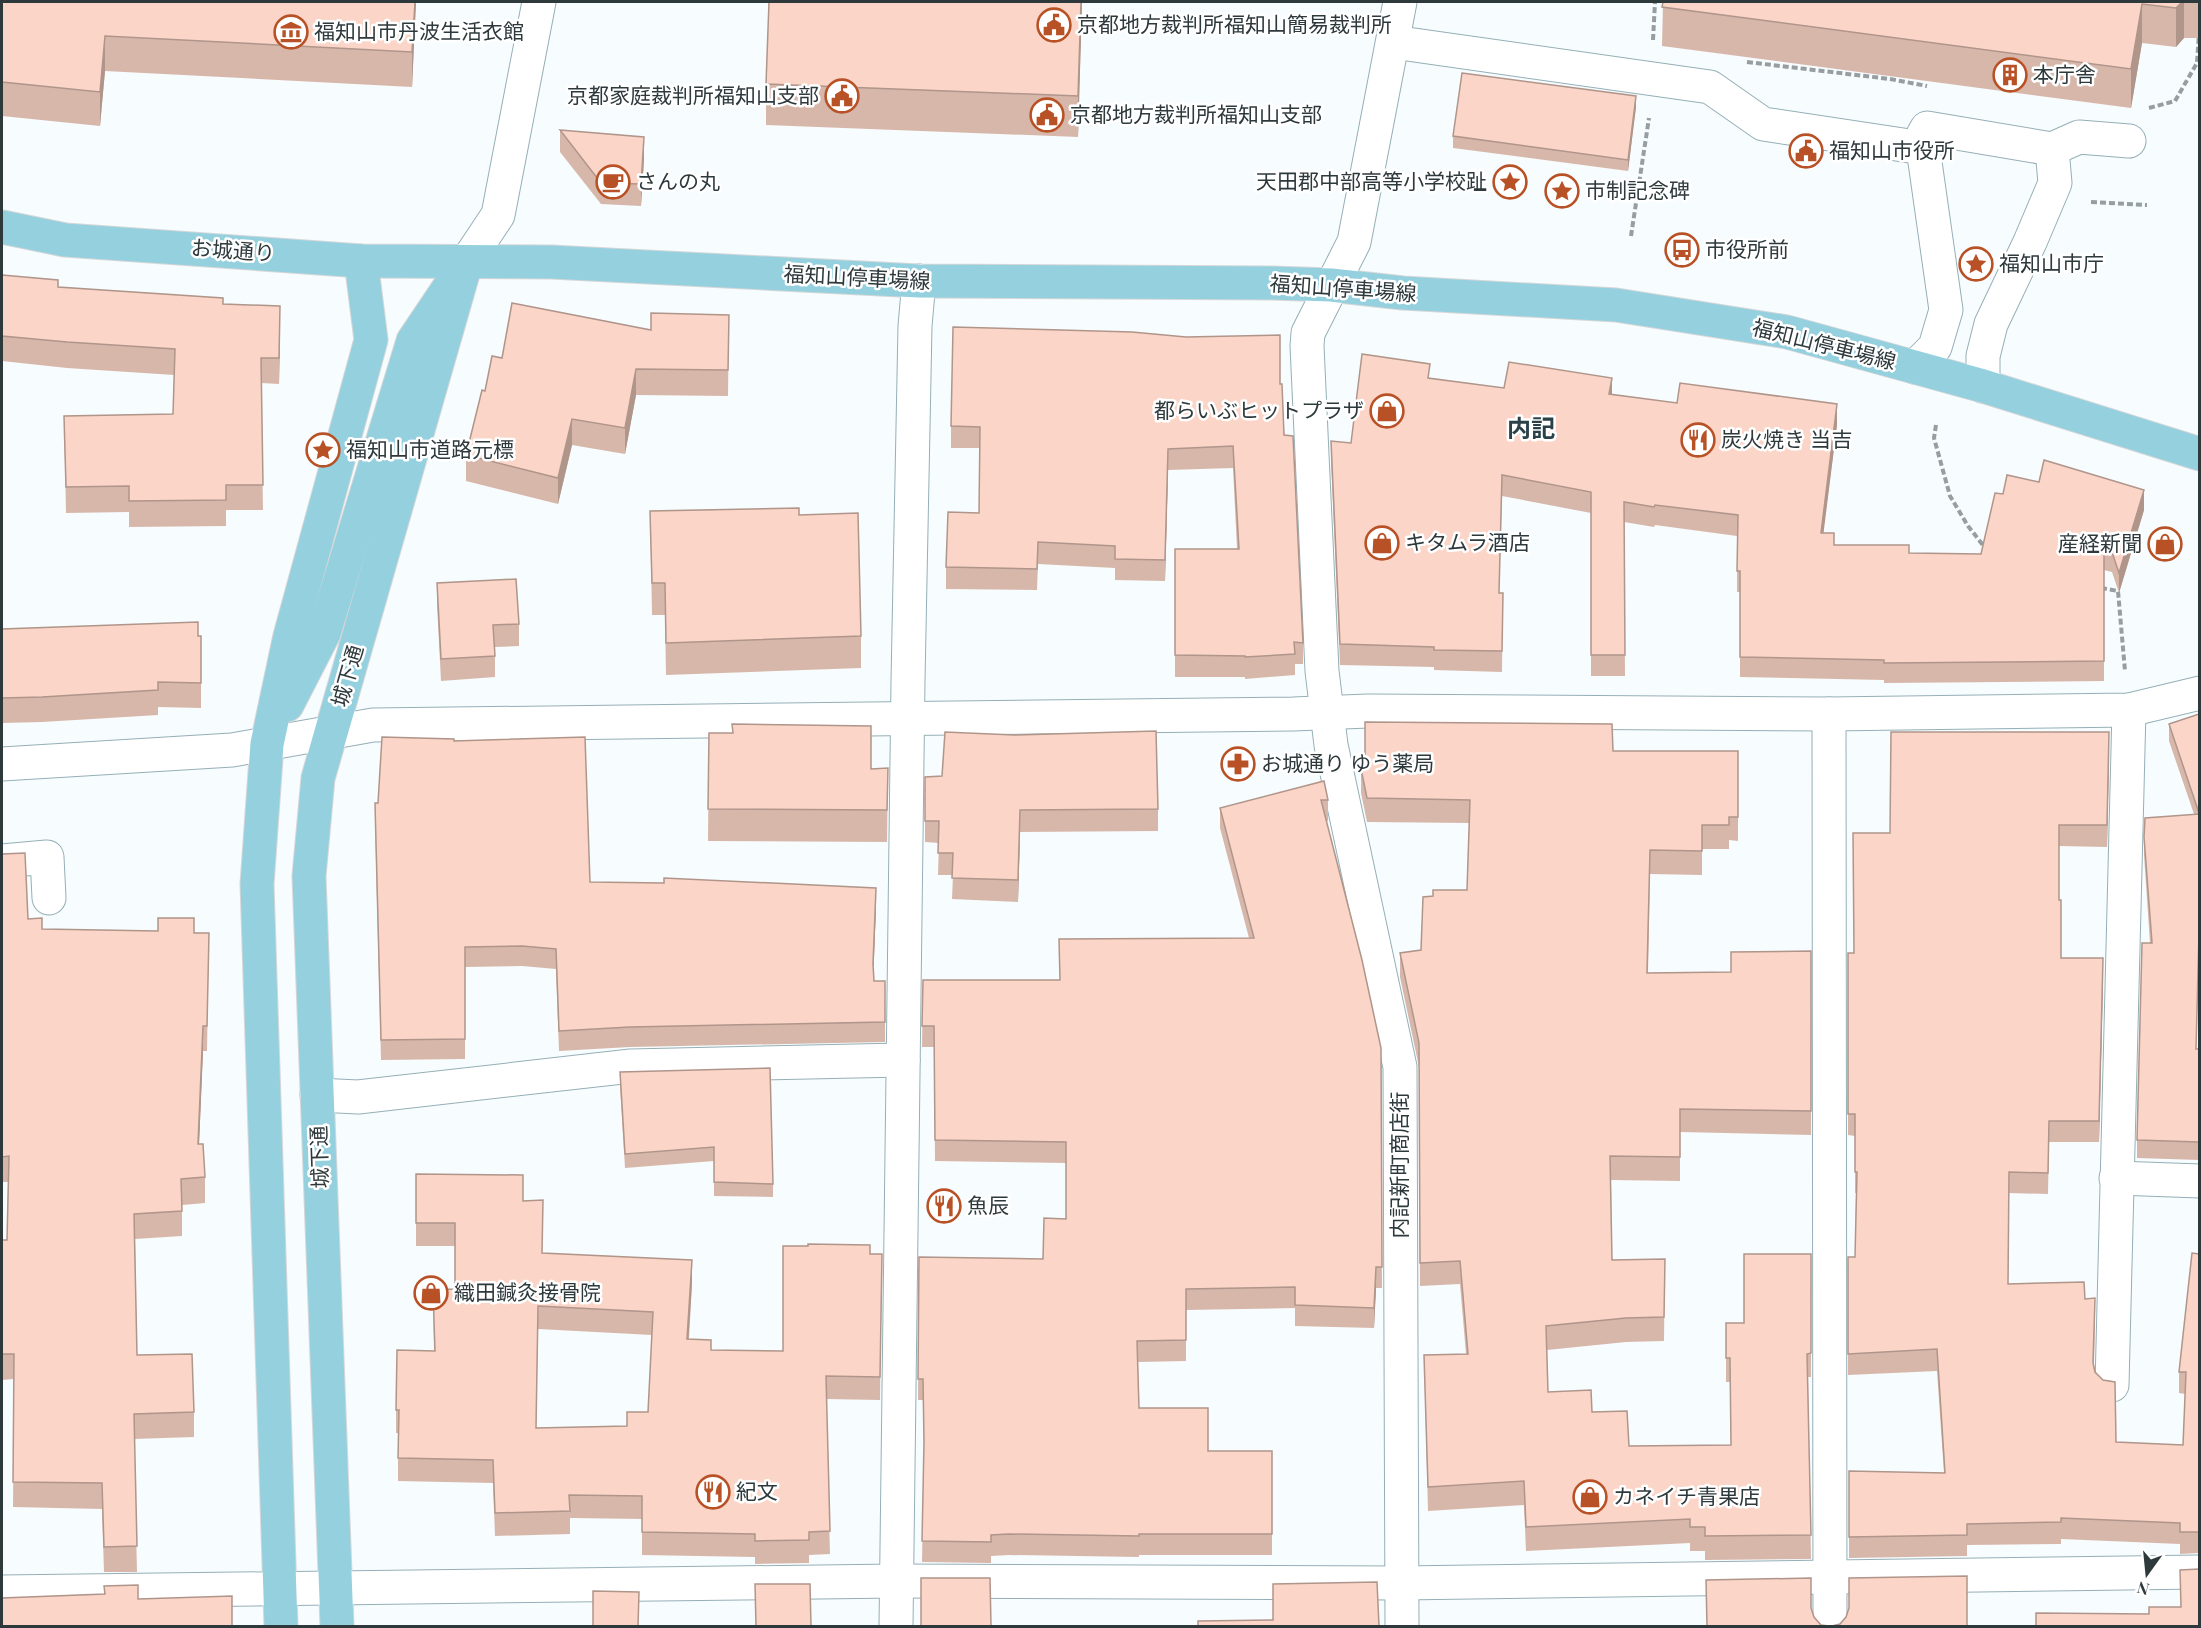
<svg xmlns="http://www.w3.org/2000/svg" width="2201" height="1628" font-family="'Playfair Display','Noto Sans JP',serif">
<style>
.lines{fill:none;stroke-linecap:round;stroke-linejoin:round}
.minor-casing{stroke:#95afb7;stroke-width:35}
.major-casing{stroke:#d5d7d8;stroke-width:35}
.path{stroke:#969ea1;stroke-width:4;stroke-dasharray:6 3;stroke-linecap:butt}
.minor{stroke:#fff;stroke-width:33}
.major{stroke:#95d0df;stroke-width:33}
.wall{fill:#d8b7ab;fill-rule:evenodd}
.shaded-wall{fill:#b0958b}
.building{fill:#fbd5c7;stroke:#b0958b;stroke-width:1.5;fill-rule:evenodd}
.labels{text-anchor:middle;stroke-width:5;stroke-linejoin:round;paint-order:stroke}
.poi-label{font-size:21px;fill:#2e393c;stroke:#fff;text-anchor:start}
.street-label{font-size:21px;fill:#2e393c;stroke:#fff}
.quarter-label{font-size:24px;font-weight:bold;fill:#294147;stroke:#fff}
</style>
<rect width="100%" height="100%" fill="#f7fcfe"/>
<g class="lines">
<defs>
<g id="minor">
<polyline points="1400,2 1354,242 1308,333 1307,346 1322,671 1331,745 1400,1067 1402,1626"/>
<polyline points="1393,42 1710,87 1763,124 1923,148"/>
<polyline points="466,263 498,215 539,2"/>
<polyline points="1915,367 1935,347 1946,310 1923,148 1923,135 1927,128 2052,149 2079,137 2129,141"/>
<polyline points="1983,386 1983,356 1991,324 2030,242 2055,183 2052,149"/>
<polyline points="1829,714 1830,1626"/>
<polyline points="2,764 232,750 373,725 1293,714 1368,711 1829,714 2129,710 2200,693"/>
<polyline points="2,861 47,857 49,898"/>
<polyline points="317,1095 358,1097 631,1066 903,1060"/>
<polyline points="2116,1178 2200,1181"/>
<polyline points="2112,1385 2129,710"/>
<polyline points="2,1592 896,1581 1401,1583 2200,1572"/>
<polyline points="896,1626 908,681 915,326 919,281"/>
</g>
<g id="major">
<polyline points="2,227 65,240 361,261 551,262 919,281 1272,283 1331,285 1403,293 1616,305 1787,332 1983,386 2200,454"/>
<polyline points="287,705 324,633 413,341 448,289"/>
<polyline points="281,1626 257,884 267,744 290,636 371,340 361,261"/>
<polyline points="337,1626 309,876 318,778 466,263"/>
</g>
</defs>
<!-- minor casing -->
<use href="#minor" class="minor-casing"/>
<!-- major casing -->
<use href="#major" class="major-casing"/>
<!-- path -->
<g class="path">
<polyline points="1653,40 1655,2"/>
<polyline points="1747,62 1890,79 1927,86"/>
<polyline points="2149,108 2175,101 2197,63 2199,33"/>
<polyline points="2091,202 2147,205"/>
<polyline points="1631,236 1649,118"/>
<polyline points="1936,425 1934,438 1950,496 1968,526 1986,549"/>
<polyline points="2101,588 2118,591 2125,671"/>
</g>
<!-- minor -->
<use href="#minor" class="minor"/>
<!-- major -->
<use href="#major" class="major"/>
</g>
<!-- wall -->
<g class="wall">
<polygon points="2,2 416,2 412,87 105,71 100,126 2,116"/>
<polygon points="1082,2 1078,137 766,125 766,84"/>
<polygon points="1663,2 2199,2 2199,38 2184,38 2176,47 2142,43 2131,108 1662,46"/>
<polygon points="1636,107 1628,171 1453,148 1453,136"/>
<polygon points="560,130 644,159 641,206 601,204 560,152"/>
<polygon points="2,275 58,287 223,304 280,331 279,384 261,383 263,510 226,510 226,526 129,527 129,512 66,513 64,416 173,414 174,375 67,368 2,361"/>
<polygon points="729,315 728,396 636,395 625,454 572,445 558,504 466,481 466,455 485,391 502,358 651,330"/>
<polygon points="1430,378 1504,388 1612,395 1837,425 1823,533 1834,545 1909,553 1981,554 2144,510 2119,593 2112,572 2104,570 2104,681 1884,683 1884,680 1740,677 1740,592 1737,592 1737,536 1655,525 1654,527 1624,522 1625,676 1591,676 1591,513 1502,496 1499,593 1503,593 1502,672 1434,670 1434,667 1340,665 1331,461 1331,441 1351,443"/>
<polygon points="1280,384 1303,643 1303,664 1295,664 1295,675 1245,679 1245,677 1175,677 1175,549 1237,549 1233,468 1168,470 1165,581 1115,580 1115,568 1038,564 1037,590 946,589 946,567 979,513 980,448 951,448 951,426"/>
<polygon points="650,511 799,515 861,636 861,668 666,675 665,615 652,615"/>
<polygon points="437,583 519,624 519,646 495,647 495,677 441,681 437,604"/>
<polygon points="2,629 201,636 201,708 158,707 158,715 42,722 2,723"/>
<polygon points="2199,714 2199,951 2196,1049 2199,1049 2199,1160 2137,1158 2137,1140 2150,943 2144,855 2145,818 2194,814 2169,741 2169,724"/>
<polygon points="709,733 871,769 888,768 887,842 708,841"/>
<polygon points="454,741 590,882 876,908 873,972 874,981 885,981 885,1042 630,1047 559,1051 556,969 522,966 465,967 465,1059 381,1060 375,823 378,803"/>
<polygon points="1613,751 1738,751 1738,841 1729,840 1729,849 1702,849 1702,875 1650,874 1648,973 1731,972 1811,951 1811,1135 1680,1132 1680,1181 1611,1180 1612,1260 1665,1259 1664,1341 1626,1342 1547,1350 1548,1392 1592,1412 1629,1446 1731,1445 1730,1382 1726,1382 1726,1323 1744,1323 1811,1254 1811,1377 1808,1377 1811,1559 1705,1560 1705,1551 1690,1551 1690,1543 1526,1551 1524,1505 1428,1511 1424,1355 1466,1354 1460,1284 1420,1286 1419,1067 1400,977 1400,953 1421,950 1433,896 1467,890 1469,823 1367,822 1361,793 1361,769"/>
<polygon points="2109,753 2107,847 2059,846 2059,900 2061,958 2103,980 2099,1142 2049,1142 2048,1194 2009,1193 2008,1284 2085,1299 2095,1320 2094,1365 2116,1442 2183,1445 2185,1394 2179,1393 2179,1372 2199,1254 2199,1553 2180,1554 2180,1544 2061,1539 2061,1544 1967,1545 1967,1556 1849,1558 1849,1471 1944,1473 1937,1371 1848,1375 1848,1257 1855,1257 1856,1193 1855,1193 1855,1136 1848,1135 1848,953 1854,953 1890,833"/>
<polygon points="925,777 1158,809 1158,831 1020,832 1018,902 952,899 953,875 938,875 939,843 925,842"/>
<polygon points="1324,781 1328,800 1328,821 1326,821 1381,1048 1382,1288 1376,1288 1374,1328 1295,1326 1295,1308 1186,1310 1186,1361 1138,1362 1139,1408 1208,1451 1272,1451 1272,1555 1139,1555 1139,1557 1009,1555 991,1556 991,1563 922,1562 924,1450 923,1400 918,1400 919,1257 1043,1259 1066,1219 1066,1163 935,1161 934,1047 922,1047 923,980 1060,980 1249,938 1220,828 1220,808"/>
<polygon points="2,854 28,919 42,929 209,933 207,1051 203,1051 199,1144 205,1177 205,1203 182,1205 182,1236 135,1239 137,1355 194,1412 194,1437 134,1439 137,1572 104,1572 102,1509 13,1507 14,1379 2,1380 2,1240 7,1240 8,1182 2,1182"/>
<polygon points="620,1072 773,1184 773,1197 714,1196 714,1161 625,1168 620,1086"/>
<path d="M416,1174L523,1201L543,1200L542,1253L692,1283L689,1339L711,1350L783,1351L870,1254H882L880,1400L826,1399L830,1554L809,1555V1563L755,1564V1557L642,1555V1519L570,1518V1534L495,1536L493,1483L398,1481V1433H396V1410L434,1351L433,1290L455,1289V1246H416ZM538,1329L652,1335L648,1412L627,1426L536,1428Z"/>
</g>
<!-- shaded-wall -->
<g class="shaded-wall">
<polygon points="415,2 416,2 412,87 412,52"/>
<polygon points="1081,2 1082,2 1078,137 1078,96"/>
<polygon points="2182,2 2184,2 2184,38 2176,47 2176,8"/>
<polygon points="2142,4 2142,43 2131,108 2131,69"/>
<polygon points="105,36 105,71 100,126 100,92"/>
<polygon points="1636,96 1636,107 1628,171 1628,160"/>
<polygon points="644,137 644,159 641,206 641,184"/>
<polygon points="280,306 280,331 279,384 279,358"/>
<polygon points="636,369 636,395 625,454 625,428"/>
<polygon points="1612,378 1612,398 1609,394"/>
<polygon points="1837,404 1837,425 1821,553 1821,533"/>
<polygon points="572,419 572,445 558,504 558,478"/>
<polygon points="1168,449 1168,470 1165,581 1165,560"/>
<polygon points="2144,490 2144,510 2119,593 2119,573"/>
<polygon points="2109,732 2109,753 2107,847 2107,825"/>
<polygon points="1020,810 1020,832 1018,902 1018,880"/>
<polygon points="876,888 876,908 873,984 873,964"/>
<polygon points="2103,958 2103,980 2099,1142 2099,1121"/>
<polygon points="203,1026 203,1051 198,1169 198,1144"/>
<polygon points="692,1260 692,1283 687,1362 687,1339"/>
<polygon points="1376,1267 1376,1288 1374,1328 1374,1308"/>
</g>
<!-- building -->
<g class="building">
<polygon points="2,2 415,2 412,52 105,36 100,92 2,82"/>
<polygon points="769,2 1081,2 1078,96 766,84"/>
<polygon points="1663,2 2182,2 2176,8 2142,4 2131,69 1662,7"/>
<polygon points="1462,73 1636,96 1628,160 1453,136"/>
<polygon points="560,130 644,137 641,184 601,183"/>
<polygon points="2,275 58,280 58,287 223,298 223,304 280,306 279,358 261,358 263,485 226,485 226,500 129,501 129,486 66,487 64,416 173,414 175,349 67,342 2,336"/>
<polygon points="512,303 651,330 651,313 729,315 728,370 636,369 625,428 572,419 558,478 466,455 482,390 485,391 492,356 502,358"/>
<polygon points="953,327 1132,332 1186,337 1280,335 1280,384 1282,384 1284,435 1293,436 1303,643 1294,642 1295,654 1245,657 1245,656 1175,655 1175,549 1239,549 1233,446 1168,449 1165,560 1115,559 1115,546 1038,542 1037,569 946,567 948,512 979,513 980,427 951,426"/>
<polygon points="1362,354 1430,364 1428,378 1504,388 1509,362 1612,378 1609,394 1677,403 1680,383 1837,404 1821,533 1834,533 1834,545 1909,545 1909,553 1981,554 1995,493 2003,494 2007,475 2039,482 2044,460 2144,490 2119,573 2112,552 2104,549 2104,661 1884,663 1884,660 1740,657 1740,571 1737,571 1738,515 1655,505 1654,507 1624,502 1625,655 1591,655 1591,492 1502,475 1499,593 1503,593 1502,651 1434,650 1434,647 1340,644 1331,441 1351,443"/>
<polygon points="799,508 799,515 858,513 861,636 666,643 665,583 652,583 650,511"/>
<polygon points="516,579 519,624 493,625 495,656 441,659 437,583"/>
<polygon points="198,622 198,636 201,636 201,683 158,682 158,690 42,697 2,698 2,629"/>
<polygon points="2199,714 2199,813 2169,724"/>
<polygon points="1365,722 1612,724 1613,751 1738,751 1738,817 1729,817 1729,825 1702,825 1702,851 1650,850 1647,973 1731,972 1731,952 1811,951 1811,1111 1680,1109 1680,1157 1610,1156 1612,1260 1665,1259 1664,1317 1626,1318 1546,1326 1548,1392 1591,1390 1592,1412 1627,1411 1629,1446 1731,1445 1730,1358 1726,1358 1726,1323 1744,1323 1744,1254 1811,1254 1811,1353 1807,1354 1811,1535 1705,1536 1705,1527 1690,1527 1690,1519 1526,1527 1524,1481 1428,1487 1424,1355 1468,1354 1460,1261 1420,1263 1419,1043 1400,953 1421,950 1423,897 1433,896 1433,890 1467,890 1470,800 1367,798 1361,769 1365,768"/>
<polygon points="732,724 871,726 871,769 888,768 887,810 708,809 709,733 733,733"/>
<polygon points="1156,731 1158,809 1020,810 1018,880 952,878 953,853 938,853 939,821 925,821 925,777 942,776 945,732 1014,735"/>
<polygon points="1891,732 2109,732 2107,825 2059,825 2059,900 2061,900 2061,958 2103,958 2099,1121 2049,1121 2048,1173 2009,1172 2008,1284 2084,1282 2085,1299 2095,1298 2093,1363 2095,1372 2103,1380 2115,1382 2116,1442 2183,1445 2186,1372 2179,1372 2192,1253 2199,1254 2199,1532 2180,1532 2180,1523 2061,1518 2061,1522 1967,1524 1967,1535 1849,1537 1849,1471 1945,1473 1937,1349 1848,1354 1848,1257 1855,1257 1857,1172 1855,1172 1855,1114 1848,1114 1848,953 1854,953 1853,833 1890,833"/>
<polygon points="382,737 454,739 454,741 585,737 590,882 664,883 664,878 876,888 873,964 874,981 885,981 885,1022 630,1027 559,1031 556,949 522,946 465,947 465,1039 381,1040 375,803 378,803"/>
<polygon points="1324,781 1328,800 1321,800 1362,960 1381,1048 1382,1267 1376,1267 1374,1308 1295,1305 1295,1287 1186,1289 1186,1340 1137,1341 1139,1408 1208,1408 1208,1451 1272,1451 1272,1534 1139,1534 1139,1536 1009,1534 991,1535 991,1542 922,1541 924,1442 923,1379 918,1379 919,1257 1043,1259 1044,1218 1066,1219 1066,1142 935,1140 934,1026 922,1026 923,980 1060,980 1059,939 1254,938 1220,808"/>
<polygon points="2199,814 2199,933 2196,1049 2199,1049 2199,1142 2137,1140 2142,943 2152,943 2144,837 2145,818"/>
<polygon points="25,853 28,919 42,918 42,929 158,931 158,918 194,918 194,933 209,933 207,1026 203,1026 198,1144 203,1144 205,1177 181,1179 182,1211 134,1214 137,1355 192,1354 194,1412 134,1414 137,1546 104,1547 102,1483 13,1482 14,1354 2,1354 2,1240 7,1240 9,1156 2,1157 2,854"/>
<polygon points="770,1068 773,1184 714,1182 714,1147 625,1154 620,1072"/>
<path d="M416,1174L523,1175V1201L543,1200L542,1253L692,1260L687,1339L711,1340V1350L783,1351V1246H808V1244L870,1245V1254H882L880,1377L826,1376L830,1531L809,1532V1540L755,1541V1534L642,1532V1496L569,1495L570,1511L495,1513L493,1460L398,1458L399,1410H396L397,1350L435,1351L433,1290L455,1289V1223H416ZM538,1306L653,1312L648,1412H627V1426L536,1428Z"/>
<polygon points="2199,1569 2199,1626 2036,1626 2036,1613 2149,1614 2149,1607 2181,1607 2180,1570"/>
<polygon points="1967,1576 1967,1626 1832,1626 1840,1624 1846,1617 1849,1608 1849,1578"/>
<polygon points="921,1578 990,1578 991,1626 921,1626"/>
<polygon points="1811,1578 1811,1608 1814,1617 1821,1625 1829,1626 1707,1626 1706,1580"/>
<polygon points="1377,1582 1379,1626 1198,1626 1198,1621 1273,1620 1273,1584"/>
<polygon points="755,1584 810,1584 811,1626 756,1626"/>
<polygon points="138,1585 138,1599 232,1596 232,1626 2,1626 2,1598 105,1594 104,1586"/>
<polygon points="593,1591 639,1592 638,1626 593,1626"/>
</g>
<!-- icons -->
<defs>
<symbol id="civic-ring" viewBox="-11 -11 22 22"><circle r="9.5" fill="#fff" stroke="#b85226" stroke-width="1.5"/><path d="M-.6-6.5H3V-4.5H.6V-3L4-1V1h2V6H-6V1h2V-1L-.6-3ZM-1.2 2.5V6h2.4V2.5Z" fill="#b85226"/></symbol>
<symbol id="museum-ring" viewBox="-11 -11 22 22"><circle r="9.5" fill="#fff" stroke="#b85226" stroke-width="1.5"/><path d="M0-6L6-3V-2H-6V-3ZM-5-1h2V3h-2ZM-1-1h2V3h-2ZM3-1h2V3H3ZM-6 4H6V6H-6Z" fill="#b85226"/></symbol>
<symbol id="building-ring" viewBox="-11 -11 22 22"><circle r="9.5" fill="#fff" stroke="#b85226" stroke-width="1.5"/><path d="M-4-6H4V6H1V3H-1V6H-4ZM-2.5-4.3h1.7v1.8h-1.7ZM.8-4.3h1.7v1.8H.8ZM-2.5-1h1.7V.8h-1.7ZM.8-1h1.7V.8H.8Z" fill="#b85226"/></symbol>
<symbol id="cafe-ring" viewBox="-11 -11 22 22"><circle r="9.5" fill="#fff" stroke="#b85226" stroke-width="1.5"/><path d="M-5.5-4.5H6V0H3Q3 3.5 0 3.5H-2.5Q-5.5 3.5-5.5 0ZM3-3.2v2h1.7v-2ZM-6 4.5H4V6H-6Z" fill="#b85226"/></symbol>
<symbol id="sight-ring" viewBox="-11 -11 22 22"><circle r="9.5" fill="#fff" stroke="#b85226" stroke-width="1.5"/><path d="M0-6L1.8-2.2L6-1.7L2.9 1.2L3.7 5.4L0 3.3L-3.7 5.4L-2.9 1.2L-6-1.7L-1.8-2.2Z" fill="#b85226"/></symbol>
<symbol id="bus-ring" viewBox="-11 -11 22 22"><circle r="9.5" fill="#fff" stroke="#b85226" stroke-width="1.5"/><path d="M-5-6H5V4H4V6H2V4H-2V6H-4V4H-5ZM-3.5-4V0h7V-4ZM-3.5 1.2v1.5H-2V1.2ZM2 1.2v1.5H3.5V1.2Z" fill="#b85226"/></symbol>
<symbol id="shop-ring" viewBox="-11 -11 22 22"><circle r="9.5" fill="#fff" stroke="#b85226" stroke-width="1.5"/><path d="M-5-2.5h2.3a2.7 3.5 0 0 1 5.4 0H5L5.5 6h-11ZM-1.5-2.5h3a1.5 2.3 0 0 0-3 0Z" fill="#b85226"/></symbol>
<symbol id="restaurant-ring" viewBox="-11 -11 22 22"><circle r="9.5" fill="#fff" stroke="#b85226" stroke-width="1.5"/><path d="M-5-6h1v4h1v-4h1v4h1v-4h1v5L-1.5 .5V6h-2V.5L-5-1ZM5-6V6H3V1.5H1.5Q1.5-4 5-6Z" fill="#b85226"/></symbol>
<symbol id="pharmacy-ring" viewBox="-11 -11 22 22"><circle r="9.5" fill="#fff" stroke="#b85226" stroke-width="1.5"/><path d="M-2-6h4v4h4v4h-4v4h-4v-4h-4v-4h4Z" fill="#b85226"/></symbol>
</defs>
<g fill-rule="evenodd">
<use href="#civic-ring" x="1035" y="6" width="38" height="38"/>
<use href="#museum-ring" x="272" y="13" width="38" height="38"/>
<use href="#building-ring" x="1991" y="56" width="38" height="38"/>
<use href="#civic-ring" x="823" y="77" width="38" height="38"/>
<use href="#civic-ring" x="1028" y="96" width="38" height="38"/>
<use href="#civic-ring" x="1787" y="132" width="38" height="38"/>
<use href="#cafe-ring" x="594" y="163" width="38" height="38"/>
<use href="#sight-ring" x="1491" y="163" width="38" height="38"/>
<use href="#sight-ring" x="1543" y="172" width="38" height="38"/>
<use href="#bus-ring" x="1663" y="231" width="38" height="38"/>
<use href="#sight-ring" x="1957" y="245" width="38" height="38"/>
<use href="#shop-ring" x="1368" y="392" width="38" height="38"/>
<use href="#restaurant-ring" x="1679" y="421" width="38" height="38"/>
<use href="#sight-ring" x="304" y="431" width="38" height="38"/>
<use href="#shop-ring" x="1363" y="524" width="38" height="38"/>
<use href="#shop-ring" x="2146" y="525" width="38" height="38"/>
<use href="#pharmacy-ring" x="1219" y="745" width="38" height="38"/>
<use href="#restaurant-ring" x="925" y="1187" width="38" height="38"/>
<use href="#shop-ring" x="412" y="1274" width="38" height="38"/>
<use href="#restaurant-ring" x="694" y="1473" width="38" height="38"/>
<use href="#shop-ring" x="1571" y="1478" width="38" height="38"/>
</g>
<g class="labels">
<!-- poi labels -->
<g class="poi-label">
<text x="1077" y="32">京都地方裁判所福知山簡易裁判所</text>
<text x="314" y="39">福知山市丹波生活衣館</text>
<text x="2033" y="82">本庁舎</text>
<text x="819" y="103" text-anchor="end">京都家庭裁判所福知山支部</text>
<text x="1070" y="122">京都地方裁判所福知山支部</text>
<text x="1829" y="158">福知山市役所</text>
<text x="636" y="189">さんの丸</text>
<text x="1487" y="189" text-anchor="end">天田郡中部高等小学校趾</text>
<text x="1585" y="198">市制記念碑</text>
<text x="1705" y="257">市役所前</text>
<text x="1999" y="271">福知山市庁</text>
<text x="1364" y="418" text-anchor="end">都らいぶヒットプラザ</text>
<text x="1721" y="447">炭火焼き 当吉</text>
<text x="346" y="457">福知山市道路元標</text>
<text x="1405" y="550">キタムラ酒店</text>
<text x="2142" y="551" text-anchor="end">産経新聞</text>
<text x="1261" y="771">お城通り ゆう薬局</text>
<text x="967" y="1213">魚辰</text>
<text x="454" y="1300">織田鍼灸接骨院</text>
<text x="736" y="1499">紀文</text>
<text x="1613" y="1504">カネイチ青果店</text>
</g>
<!-- street labels -->
<g class="street-label">
<text transform="translate(233 251) rotate(4)" y="7">お城通り</text>
<text transform="translate(857 278) rotate(3)" y="7">福知山停車場線</text>
<text transform="translate(1343 289) rotate(4)" y="7">福知山停車場線</text>
<text transform="translate(1824 345) rotate(14)" y="7">福知山停車場線</text>
<text transform="translate(348 676) rotate(-74)" y="7">城下通</text>
<text transform="translate(320 1157) rotate(-92)" y="7">城下通</text>
<text transform="translate(1400 1165) rotate(-90)" y="7">内記新町商店街</text>
</g>
<!-- quarter labels -->
<g class="quarter-label">
<text x="1531" y="437">内記</text>
</g>
</g>
<!-- border -->
<rect width="2201" height="1628" fill="none" stroke="#2e393c" stroke-width="6"/>
<!-- north arrow -->
<g transform="translate(2147 1574) rotate(195)" stroke="#ffffff" stroke-width="4.5" paint-order="stroke">
<path d="M0-4.5L10 22L0 15L-10 22Z" fill="#2e393c"/>
<text y="-9" font-size="16" font-weight="bold" text-anchor="middle" fill="#2e393c">N</text>
</g>
</svg>
